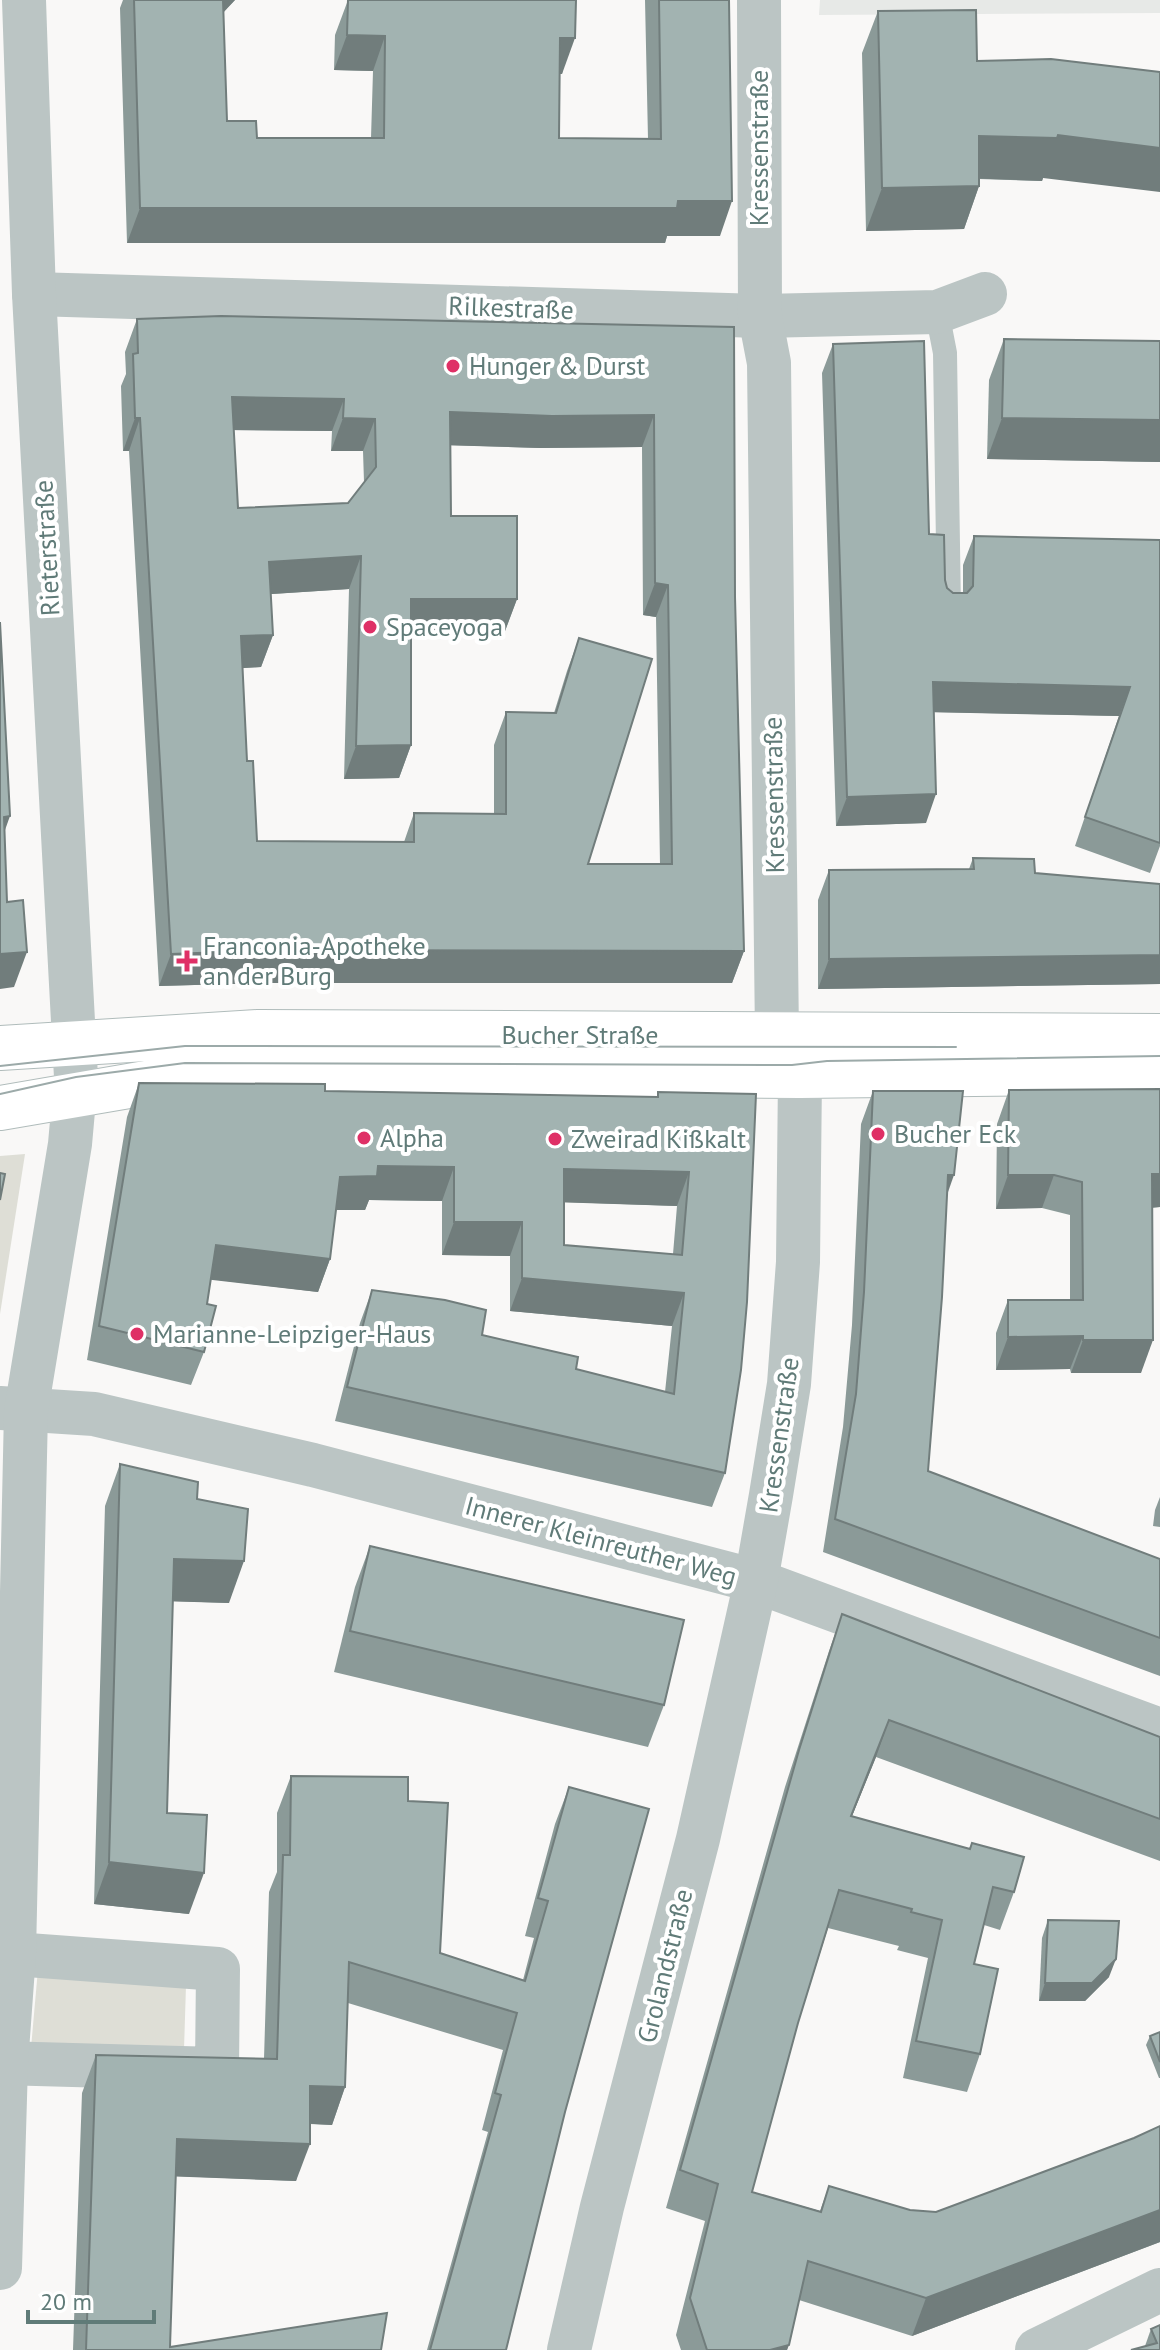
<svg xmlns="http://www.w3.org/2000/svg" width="1160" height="2350" font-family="'PT Sans',sans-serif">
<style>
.built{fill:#e7e9e7}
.green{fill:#deded6}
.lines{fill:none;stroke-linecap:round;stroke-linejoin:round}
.secondary-casing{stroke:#b0bcbb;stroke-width:46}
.lane{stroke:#bbc5c4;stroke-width:24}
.street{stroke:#bbc5c4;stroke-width:44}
.secondary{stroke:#fff;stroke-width:44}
.tram{stroke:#9caaa9;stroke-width:2}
.wall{fill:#8b9a98;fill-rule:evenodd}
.shaded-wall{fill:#717d7c}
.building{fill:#a2b3b1;stroke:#717d7c;stroke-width:2;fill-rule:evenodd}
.poi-dot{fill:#df3066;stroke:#fff;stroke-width:3}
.labels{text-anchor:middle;stroke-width:8;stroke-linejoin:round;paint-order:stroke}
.street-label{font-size:26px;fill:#607b78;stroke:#fff}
.poi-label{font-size:26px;fill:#607b78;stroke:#fff;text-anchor:start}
</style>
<rect width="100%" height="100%" fill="#f9f8f7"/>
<!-- built -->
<polygon class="built" points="820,0 1160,0 1160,13 819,15"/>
<!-- green -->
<g class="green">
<polygon points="25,1154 0,1314 0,1156"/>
<polygon points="38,1969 186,1985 184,2050 31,2048"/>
</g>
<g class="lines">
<defs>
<g id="secondary">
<polyline points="0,1048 258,1032 1160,1036"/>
<polyline points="0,1108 187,1076 267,1072 800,1076 1160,1072"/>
</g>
</defs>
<!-- secondary casing -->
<use href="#secondary" class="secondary-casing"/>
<!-- lane -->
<polyline class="lane" points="937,312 945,353 949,609"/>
<!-- street -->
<g class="street">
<polyline points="34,294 760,316 937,312 985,294"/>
<polyline points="0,1408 94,1414 313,1465 756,1581 1160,1730"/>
<polyline points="0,2063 217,2069 218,1969 14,1954"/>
<polyline points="0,2268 6,2064 14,1954 26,1411 70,1144 76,1077 34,294 24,0"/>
<polyline points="569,2350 602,2207 698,1839 756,1581 771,1495 789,1384 798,1262 800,1076 777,1036 769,363 760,316 759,0"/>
<polyline points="1037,2350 1160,2290"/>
</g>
<!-- secondary -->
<use href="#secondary" class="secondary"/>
<!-- tram -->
<g class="tram">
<polyline points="0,1066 185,1046 956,1047"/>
<polyline points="0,1094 76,1077 185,1063 792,1065 827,1061 1160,1056"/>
</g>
</g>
<!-- wall -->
<g class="wall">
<polygon points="123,0 235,0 223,12 227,121 257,138 371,138 373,71 334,70 335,35 348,0 576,0 562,74 560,74 559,138 648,139 645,0 729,0 720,236 667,236 665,243 127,243 120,8"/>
<polygon points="878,11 977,61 1043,178 1042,181 979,179 979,186 964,229 866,231 862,53"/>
<path d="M137,319L734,327L735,597L744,951L732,983H262L159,986L129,451H123L121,386L126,374L125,352ZM233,430L332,431L331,451H363L364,482L348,503L238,508ZM450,445L540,448L642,447L643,615L656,617L660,864H588L579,638L567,671L554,713L506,712L494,745V814L414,813L404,842L257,841L247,761L242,668L261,667L273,635L271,594L349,589L344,779L399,778L411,745V631H505L517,599L451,516Z"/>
<polygon points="1004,339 1160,341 1160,462 987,459 989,380"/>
<polygon points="833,344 929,534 947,588 953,593 963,593 963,565 974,536 1160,540 1160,846 1150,873 1075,846 1119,716 934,712 926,823 836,826 822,373"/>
<polygon points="973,858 1035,873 1160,884 1160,984 818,989 818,900 829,870 969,869"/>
<path d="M139,1083L325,1091L657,1097L658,1092L756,1094L725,1473L712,1507L335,1421L360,1323L372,1290L482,1335L576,1369L665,1392L672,1326L510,1311V1256L442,1255V1201L369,1200L365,1210H336L330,1259L318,1292L210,1279L207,1304L204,1352L191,1385L87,1360L127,1117ZM564,1202L677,1206L673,1254L564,1245Z"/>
<polygon points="1160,1089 1160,1207 1152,1208 1141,1373 1071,1373 1070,1369 996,1370 996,1333 1008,1300 1070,1300 1070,1215 1042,1208 996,1209 997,1124 1009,1090"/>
<polygon points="873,1091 947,1196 928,1471 1160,1559 1160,1676 823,1552 843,1427 852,1325 861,1124"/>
<polygon points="120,1464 197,1499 229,1603 173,1601 167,1813 189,1914 94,1904 105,1506"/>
<polygon points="1160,1497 1160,1527 1153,1526 1155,1510"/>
<polygon points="370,1546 664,1705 648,1747 334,1672 355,1587"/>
<polygon points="842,1614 1160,1737 1160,1861 876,1757 852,1816 970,1849 972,1843 1014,1892 1000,1930 984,1925 974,1964 980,2054 967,2092 903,2078 928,1958 897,1950 899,1946 828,1928 798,2023 752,2192 820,2211 829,2186 910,2210 936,2212 1134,2138 1160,2126 1160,2242 912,2336 799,2300 787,2350 681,2350 676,2335 705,2221 666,2208 785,1787 829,1651"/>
<polygon points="291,1776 408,1801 440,1953 523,1980 534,1938 525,1936 555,1824 569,1787 565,2112 506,2350 427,2350 488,2132 482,2130 503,2050 348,2003 345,2087 332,2125 310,2124 296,2181 175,2176 170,2347 381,2350 73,2350 82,2093 96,2055 264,2059 269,1892 277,1872 277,1813"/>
<polygon points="1048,1920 1109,1977 1085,2001 1039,2001 1042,1938"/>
<polygon points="1160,2032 1160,2078 1159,2078 1146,2045 1150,2036"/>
<polygon points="1151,2329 1160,2350 1145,2346"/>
</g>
<!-- shaded-wall -->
<g class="shaded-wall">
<polygon points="220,0 235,0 210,27"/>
<polygon points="347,35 385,36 373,71 334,70"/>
<polygon points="560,38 575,38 562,74 547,73"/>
<polygon points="1058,135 1160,148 1160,192 1043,178 1042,181 963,178 979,136"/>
<polygon points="979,186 964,229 866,231 882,188"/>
<polygon points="678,201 732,201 720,236 667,236 665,243 127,243 140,208"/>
<polygon points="232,397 344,399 332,431 220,430"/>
<polygon points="450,412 654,415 642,447 540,448 438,445"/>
<polygon points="135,418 140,418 129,451 123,451"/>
<polygon points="343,418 375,419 363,451 331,451"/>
<polygon points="1002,418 1160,420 1160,462 987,459"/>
<polygon points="361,556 349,589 257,595 269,562"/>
<polygon points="655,583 668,585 656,617 643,615"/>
<polygon points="411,599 517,599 505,631 399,631"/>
<polygon points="273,635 261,667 229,669 241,636"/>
<polygon points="933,682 1130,687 1119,716 923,712"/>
<polygon points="411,745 399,778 344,779 356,746"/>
<polygon points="936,794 926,823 836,826 847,797"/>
<polygon points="10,816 0,844 4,817"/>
<polygon points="274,950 744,951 732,983 262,983 159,986 171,954"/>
<polygon points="27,952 14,987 0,989 0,954"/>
<polygon points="1160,955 1160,984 818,989 829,959"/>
<polygon points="378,1166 454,1167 442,1201 369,1200 365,1210 327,1210 340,1177"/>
<polygon points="564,1169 689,1172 677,1206 552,1202"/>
<polygon points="1152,1174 1160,1174 1160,1207 1140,1208"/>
<polygon points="948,1175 954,1175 942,1209"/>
<polygon points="1008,1175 1054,1175 1042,1208 996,1209"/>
<polygon points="454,1222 522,1222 510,1256 442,1255"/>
<polygon points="216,1245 330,1259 318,1292 204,1279"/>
<polygon points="522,1278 684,1293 672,1326 510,1311"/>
<polygon points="1083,1336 1070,1369 996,1370 1008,1337"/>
<polygon points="1083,1340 1153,1340 1141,1373 1071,1373"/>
<polygon points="174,1559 244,1561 229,1603 159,1601"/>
<polygon points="889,1720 876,1757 837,1853 851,1816"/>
<polygon points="109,1862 204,1873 189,1914 94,1904"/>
<polygon points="1116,1959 1109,1977 1085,2001 1039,2001 1045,1983"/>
<polygon points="310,2086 345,2087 332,2125 297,2123"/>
<polygon points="177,2139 310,2144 296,2181 163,2176"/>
<polygon points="1160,2210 1160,2242 912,2336 926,2298"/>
<polygon points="789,2345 787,2350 770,2350"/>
</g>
<!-- building -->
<g class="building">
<polygon points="134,0 223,0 227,121 256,121 257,138 384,138 385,36 347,35 348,0 576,0 575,38 560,38 559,138 661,139 659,0 729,0 732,201 678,201 677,208 140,208"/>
<polygon points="976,10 977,61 1051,59 1160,72 1160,148 1058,135 1057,138 979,136 979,186 882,188 878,11"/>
<path d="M221,316L734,327L735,597L744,951L274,950L171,954L140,418H135L133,354L138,353L137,319ZM232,397L344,399L343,418L375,419L376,467L348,503L238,508ZM450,412L552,416L654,415L655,583L668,585L672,864H588L652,659L579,638L556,713L506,712V814L414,813V842L257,841L253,761H247L241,636L273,635L269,562L361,556L356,746L411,745V599H517V516H451Z"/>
<polygon points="1004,339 1160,341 1160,420 1002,418"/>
<polygon points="924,341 929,534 944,535 945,580 947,588 953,593 967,593 973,586 974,536 1160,540 1160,843 1085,817 1130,687 933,682 936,794 847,797 833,344"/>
<polygon points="0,622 10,816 4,817 7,902 23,900 27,952 0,954"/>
<polygon points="973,858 1034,859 1035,873 1160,884 1160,955 829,959 829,870 974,869"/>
<path d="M139,1083L325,1084V1091L658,1097V1092L756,1094L747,1302L741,1370L725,1473L347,1387L372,1290L445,1300L486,1310L482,1335L578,1357L576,1369L674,1394L684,1293L522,1278V1222H454V1167L378,1166L377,1176L340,1177L330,1259L216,1245L207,1304L216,1306L204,1352L99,1326ZM564,1169L689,1172L682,1255L564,1245Z"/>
<polygon points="1160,1089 1160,1174 1152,1174 1153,1340 1083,1340 1083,1336 1008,1337 1008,1300 1083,1300 1082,1182 1054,1175 1008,1175 1009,1090"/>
<polygon points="873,1091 963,1091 954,1175 948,1175 942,1297 928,1471 1160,1559 1160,1638 835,1519 856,1394 864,1292"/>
<polygon points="0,1173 5,1174 0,1200"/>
<polygon points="120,1464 198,1482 197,1499 248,1509 244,1561 174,1559 167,1813 207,1815 204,1873 109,1862"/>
<polygon points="370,1546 684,1620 664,1705 350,1631"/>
<polygon points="842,1614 1160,1737 1160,1819 889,1720 851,1816 970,1849 972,1843 1024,1857 1014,1892 993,1887 974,1964 998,1969 980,2054 916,2041 942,1920 911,1912 912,1909 839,1890 798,2023 752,2192 821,2212 829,2186 910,2210 936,2212 1134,2138 1160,2126 1160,2210 926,2298 808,2261 789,2345 770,2350 707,2350 690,2298 718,2184 680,2170 799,1750"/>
<polygon points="291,1776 408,1777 408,1801 448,1803 440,1953 525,1981 548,1901 538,1898 569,1787 649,1809 565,2112 506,2350 430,2350 501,2095 495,2093 517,2013 349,1962 345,2087 310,2086 310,2144 177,2139 170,2347 387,2313 381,2350 86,2350 96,2055 277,2059 283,1855 290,1855"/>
<polygon points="1048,1920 1119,1921 1116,1959 1092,1983 1045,1983"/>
<polygon points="1160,2032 1160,2062 1150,2036"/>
<polygon points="1160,2325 1160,2350 1131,2350 1157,2343 1151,2329"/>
</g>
<!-- markers -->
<g class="poi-dot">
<circle cx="453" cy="366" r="8"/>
<circle cx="370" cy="627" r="8"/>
<path d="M183 949h8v8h8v8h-8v8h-8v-8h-8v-8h8z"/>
<circle cx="878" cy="1134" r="8"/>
<circle cx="364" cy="1138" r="8"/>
<circle cx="555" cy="1139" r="8"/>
<circle cx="137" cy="1334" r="8"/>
</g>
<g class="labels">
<!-- street labels -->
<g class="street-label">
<text transform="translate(759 148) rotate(-90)" y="9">Kressenstraße</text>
<text transform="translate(511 308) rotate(2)" y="9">Rilkestraße</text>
<text transform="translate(47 548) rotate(-93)" y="9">Rieterstraße</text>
<text transform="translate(774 795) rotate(-91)" y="9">Kressenstraße</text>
<text x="580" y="1044">Bucher Straße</text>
<text transform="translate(779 1435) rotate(-82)" y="9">Kressenstraße</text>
<text transform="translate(601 1541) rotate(15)" y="9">Innerer Kleinreuther Weg</text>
<text transform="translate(665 1966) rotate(-76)" y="9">Grolandstraße</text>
</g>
<!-- poi labels -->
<g class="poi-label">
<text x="469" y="375">Hunger &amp; Durst</text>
<text x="386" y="636">Spaceyoga</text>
<text x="203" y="955">Franconia-Apotheke<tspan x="203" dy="30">an der Burg</tspan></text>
<text x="894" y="1143">Bucher Eck</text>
<text x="380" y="1147">Alpha</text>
<text x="571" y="1148">Zweirad Kißkalt</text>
<text x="153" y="1343">Marianne-Leipziger-Haus</text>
</g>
</g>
<!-- scale -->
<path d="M28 2310v12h126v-12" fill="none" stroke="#607b78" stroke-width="4"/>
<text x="40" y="2310" font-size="24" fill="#607b78" stroke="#ffffff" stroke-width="6" paint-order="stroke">20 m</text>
</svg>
